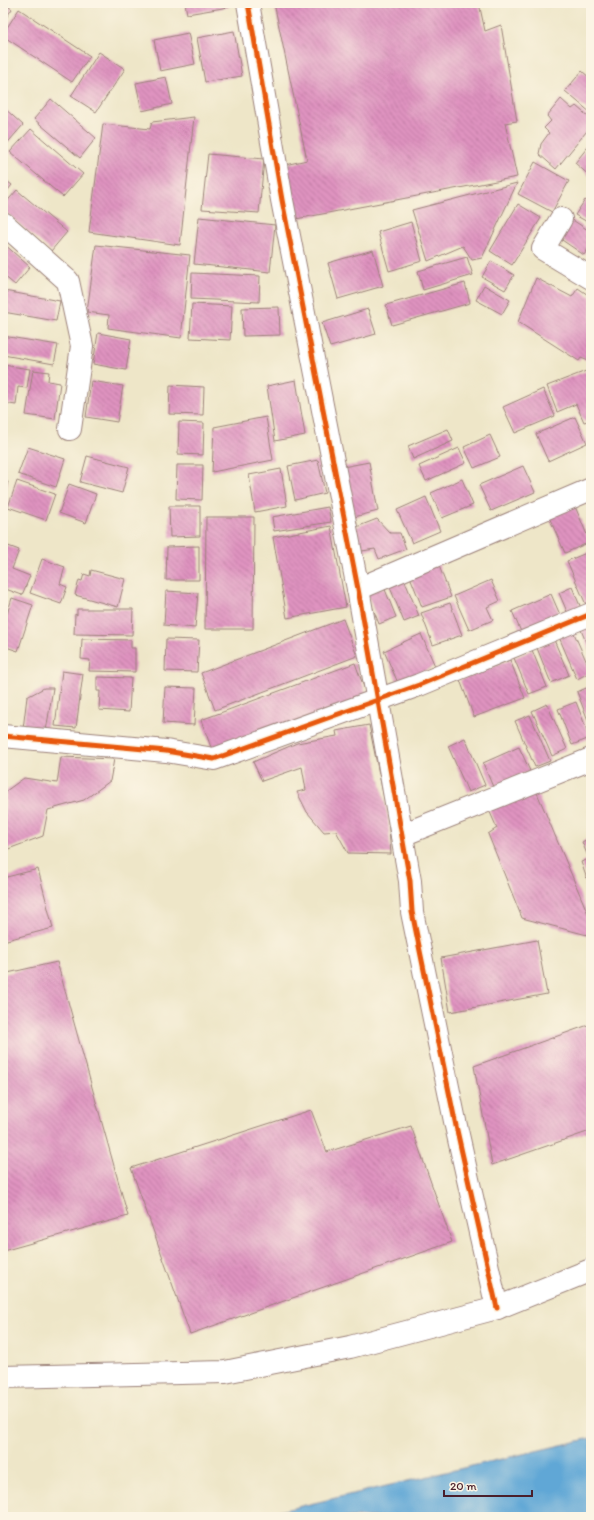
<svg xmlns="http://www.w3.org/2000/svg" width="594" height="1520" font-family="Itim,sans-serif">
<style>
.water{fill:#60a7d6;stroke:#556380}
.building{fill:url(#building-back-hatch)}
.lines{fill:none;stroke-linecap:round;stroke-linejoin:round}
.minor-casing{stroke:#9c827a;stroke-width:24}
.tertiary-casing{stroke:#9c827a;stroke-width:24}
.minor{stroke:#fff;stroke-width:22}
.tertiary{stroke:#fff;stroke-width:22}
.cycleway-casing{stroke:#fcf5e5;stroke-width:8}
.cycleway{stroke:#e8590c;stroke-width:5}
</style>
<defs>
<pattern id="building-back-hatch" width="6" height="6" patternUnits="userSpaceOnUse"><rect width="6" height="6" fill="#df93c0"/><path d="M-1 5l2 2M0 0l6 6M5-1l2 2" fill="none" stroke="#b7779c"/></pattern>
</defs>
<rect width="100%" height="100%" fill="#fcf5e5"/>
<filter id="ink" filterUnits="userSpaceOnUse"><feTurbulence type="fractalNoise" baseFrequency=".025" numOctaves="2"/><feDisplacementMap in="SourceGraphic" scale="8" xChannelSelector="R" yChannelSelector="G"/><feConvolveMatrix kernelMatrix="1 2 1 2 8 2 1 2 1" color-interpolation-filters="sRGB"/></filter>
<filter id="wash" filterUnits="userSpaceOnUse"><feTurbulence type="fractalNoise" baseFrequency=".012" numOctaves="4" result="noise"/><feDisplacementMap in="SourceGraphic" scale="16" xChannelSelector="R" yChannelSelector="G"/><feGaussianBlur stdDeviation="0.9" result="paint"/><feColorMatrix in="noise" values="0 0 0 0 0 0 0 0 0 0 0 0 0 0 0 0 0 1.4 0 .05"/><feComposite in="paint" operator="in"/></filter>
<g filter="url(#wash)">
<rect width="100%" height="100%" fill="#eee6c8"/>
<!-- water -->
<polygon class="water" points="591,1438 591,1517 252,1517 280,1511"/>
<g id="blocks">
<!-- building -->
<g class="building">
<polygon points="3,3 12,9 3,22"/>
<polygon points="185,3 228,3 229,7 187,14"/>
<polygon points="274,3 479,3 485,31 501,25 517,121 505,123 517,177 296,219 285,165 307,160"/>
<polygon points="19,9 90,56 72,82 3,36 3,34"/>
<polygon points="234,31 242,76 205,82 197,38"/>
<polygon points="188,33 195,64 160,71 154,40"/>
<polygon points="99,52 125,69 96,112 71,96"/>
<polygon points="582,71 591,79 591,113 565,91"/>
<polygon points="166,77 172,104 142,111 136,83"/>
<polygon points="51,99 96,138 80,158 34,119"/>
<polygon points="561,99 572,109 576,106 591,119 591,126 556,169 539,154 541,144 549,133 544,128 551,121 547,116"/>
<polygon points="3,107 23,125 3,148"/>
<polygon points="194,117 180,245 89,232 103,124 150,129 152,122"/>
<polygon points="31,129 83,174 63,197 10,152"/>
<polygon points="591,143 591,177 575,163"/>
<polygon points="208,154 264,159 259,213 202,209"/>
<polygon points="535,162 569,181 552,212 518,194"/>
<polygon points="3,178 12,185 3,196"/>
<polygon points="517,183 482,258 472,260 463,246 428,261 412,210"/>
<polygon points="17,190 67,232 51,251 3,210 3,206"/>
<polygon points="585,200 591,204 591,224 575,215"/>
<polygon points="518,204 541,218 512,265 490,251"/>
<polygon points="199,217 275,225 270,272 194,264"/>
<polygon points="571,219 591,232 591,245 584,255 559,238"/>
<polygon points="411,222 422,261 389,271 378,232"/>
<polygon points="3,243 30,267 15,285 3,275"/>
<polygon points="96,245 190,255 181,338 108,328 109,315 87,312"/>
<polygon points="373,250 383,286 338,299 328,263"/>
<polygon points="467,257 473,275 423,290 418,271"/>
<polygon points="491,261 514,275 505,290 482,277"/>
<polygon points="192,273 260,276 259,302 191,299"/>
<polygon points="536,278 572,297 578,288 591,297 591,362 581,358 579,361 518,322"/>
<polygon points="465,283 470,303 392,325 386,305"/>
<polygon points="484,285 510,300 502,314 476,300"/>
<polygon points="4,291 60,301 56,321 3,312"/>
<polygon points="192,304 232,306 230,340 190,338"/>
<polygon points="279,307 280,335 243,336 242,308"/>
<polygon points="368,309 376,334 330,347 322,323"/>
<polygon points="98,333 131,339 126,370 93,364"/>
<polygon points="3,336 58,345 54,364 3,355"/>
<polygon points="3,365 30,369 27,388 18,387 16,405 3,403"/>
<polygon points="33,370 49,372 48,381 60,383 55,419 26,415"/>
<polygon points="586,371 591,386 591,420 584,422 576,404 557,412 547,386"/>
<polygon points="296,380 305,435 275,441 267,386"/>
<polygon points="91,381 123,386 117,422 86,417"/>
<polygon points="170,385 204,387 203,415 169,414"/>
<polygon points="543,389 555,416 515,433 503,407"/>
<polygon points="266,417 273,460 212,472 214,427"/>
<polygon points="575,417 587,443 548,461 536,434"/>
<polygon points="179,422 204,423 203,455 178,454"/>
<polygon points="448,429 453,441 413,459 408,446"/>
<polygon points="490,435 500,457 474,468 464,447"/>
<polygon points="28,447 65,459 56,487 18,474"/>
<polygon points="459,448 466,463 426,481 419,466"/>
<polygon points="87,456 129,467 122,493 80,482"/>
<polygon points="318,460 325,493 295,500 288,466"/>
<polygon points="369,462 378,511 354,517 343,467"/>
<polygon points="177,465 203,465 202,500 176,499"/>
<polygon points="523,466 535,492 491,511 479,485"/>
<polygon points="281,469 287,506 255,512 249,475"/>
<polygon points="462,479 473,505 442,518 431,493"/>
<polygon points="3,480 8,482 3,498"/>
<polygon points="17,481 55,494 46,520 8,507"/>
<polygon points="69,484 96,494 86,523 59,513"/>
<polygon points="426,497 440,531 412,543 397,510"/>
<polygon points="574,504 590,542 565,553 548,515"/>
<polygon points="169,506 200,506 200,536 170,537"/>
<polygon points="328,507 331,522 274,531 272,517"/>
<polygon points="206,517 254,517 253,629 205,629"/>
<polygon points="377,519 390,533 400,533 406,549 379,559 375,549 362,551 354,528"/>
<polygon points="331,526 346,607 287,618 273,537"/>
<polygon points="3,544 19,550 12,569 30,576 22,595 3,588"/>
<polygon points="199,546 199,580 166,580 167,547"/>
<polygon points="591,551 591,605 587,607 567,561"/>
<polygon points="42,559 65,567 60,584 67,587 61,604 30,593"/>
<polygon points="438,563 451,597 422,607 409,574"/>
<polygon points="91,570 125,579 118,607 75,595 79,580 82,581 84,574 90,576"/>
<polygon points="402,574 419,616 404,622 387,580"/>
<polygon points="491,580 500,601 487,607 493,620 469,630 454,596"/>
<polygon points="384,587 396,617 379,624 367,593"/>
<polygon points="572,587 581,608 568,614 559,593"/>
<polygon points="166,591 198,593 195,628 164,625"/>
<polygon points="551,594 561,617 522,634 512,611"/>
<polygon points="12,598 33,605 18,651 3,646 3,627"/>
<polygon points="450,603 462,635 433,645 421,613"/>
<polygon points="77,609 133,609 132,635 74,634 75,614 77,615"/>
<polygon points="343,619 357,656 215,710 201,673"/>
<polygon points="591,625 591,654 581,630"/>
<polygon points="573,631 591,672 577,679 559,637"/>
<polygon points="421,634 435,666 398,683 384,651"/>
<polygon points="82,639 131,640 131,648 135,648 135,672 89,671 90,660 81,659"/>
<polygon points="166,639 199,640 197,672 165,671"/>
<polygon points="554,640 569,675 551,683 537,648"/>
<polygon points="532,650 547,687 529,694 514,658"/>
<polygon points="510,660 525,698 474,717 460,680"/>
<polygon points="355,663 369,701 215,758 201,720"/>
<polygon points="62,671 83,674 76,728 55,726"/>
<polygon points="97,677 131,678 129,712 99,710 100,691 97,691"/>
<polygon points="591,686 591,728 577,692"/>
<polygon points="165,687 196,688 194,725 163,723"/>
<polygon points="44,688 53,688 46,731 23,729 27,697"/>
<polygon points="576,702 590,738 572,745 558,709"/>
<polygon points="547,704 567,749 552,756 532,711"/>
<polygon points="530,715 550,761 535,767 515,721"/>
<polygon points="369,725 388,818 391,854 348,853 336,831 324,832 307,812 297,792 306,790 302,767 262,781 253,762 297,743 337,736 336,731"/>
<polygon points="465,738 485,785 468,792 448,746"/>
<polygon points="519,747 530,771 493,787 483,763"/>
<polygon points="61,757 114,759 110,781 84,800 48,810 43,836 3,851 3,822 6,791 24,778 57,783"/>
<polygon points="535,788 591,921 591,936 522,918 488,834 497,828 489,810"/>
<polygon points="591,837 591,877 587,879 581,862 589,859 582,842"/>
<polygon points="38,869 53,928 3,941 3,878"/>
<polygon points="537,940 547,994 450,1012 441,958"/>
<polygon points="57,962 128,1216 3,1251 3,974"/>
<polygon points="591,1024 591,1134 590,1131 492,1165 474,1066"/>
<polygon points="311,1110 327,1152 411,1126 452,1242 190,1334 131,1168"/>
</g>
</g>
</g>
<g filter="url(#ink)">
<use href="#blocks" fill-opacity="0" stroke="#9c827a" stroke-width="1"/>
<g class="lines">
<defs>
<g id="minor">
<polyline points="248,3 282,200 358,589 410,881 412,912 456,1126 497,1308"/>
<polyline points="561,219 543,249 591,278"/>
<polyline points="3,223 68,281 82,346 70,429"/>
<polyline points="358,589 591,489"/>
<polyline points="3,736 166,751 214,759 419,685 591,614"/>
<polyline points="402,835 591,759"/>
</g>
<polyline id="tertiary" points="3,1377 225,1372 350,1347 497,1308 591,1270"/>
</defs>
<!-- minor casing -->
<use href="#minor" class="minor-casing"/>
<!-- tertiary casing -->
<use href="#tertiary" class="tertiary-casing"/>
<!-- minor -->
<use href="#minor" class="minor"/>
<!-- tertiary -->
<use href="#tertiary" class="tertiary"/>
<defs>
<g id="cycleway">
<polyline points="248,3 282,200 358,589 410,881 412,912 456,1126 497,1308"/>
<polyline points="3,736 166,751 214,759 419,685 591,614"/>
</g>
</defs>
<!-- cycleway casing -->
<use href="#cycleway" class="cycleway-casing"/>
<!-- cycleway -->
<use href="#cycleway" class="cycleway"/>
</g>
</g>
<!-- margin -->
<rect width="594" height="1520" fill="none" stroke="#fcf5e5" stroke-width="16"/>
<!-- scale -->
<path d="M444 1490v6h88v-6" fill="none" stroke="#4a1f2b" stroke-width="2"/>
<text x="450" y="1490" font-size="12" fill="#4a1f2b" stroke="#fcf5e5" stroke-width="3" paint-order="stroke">20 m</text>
</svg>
